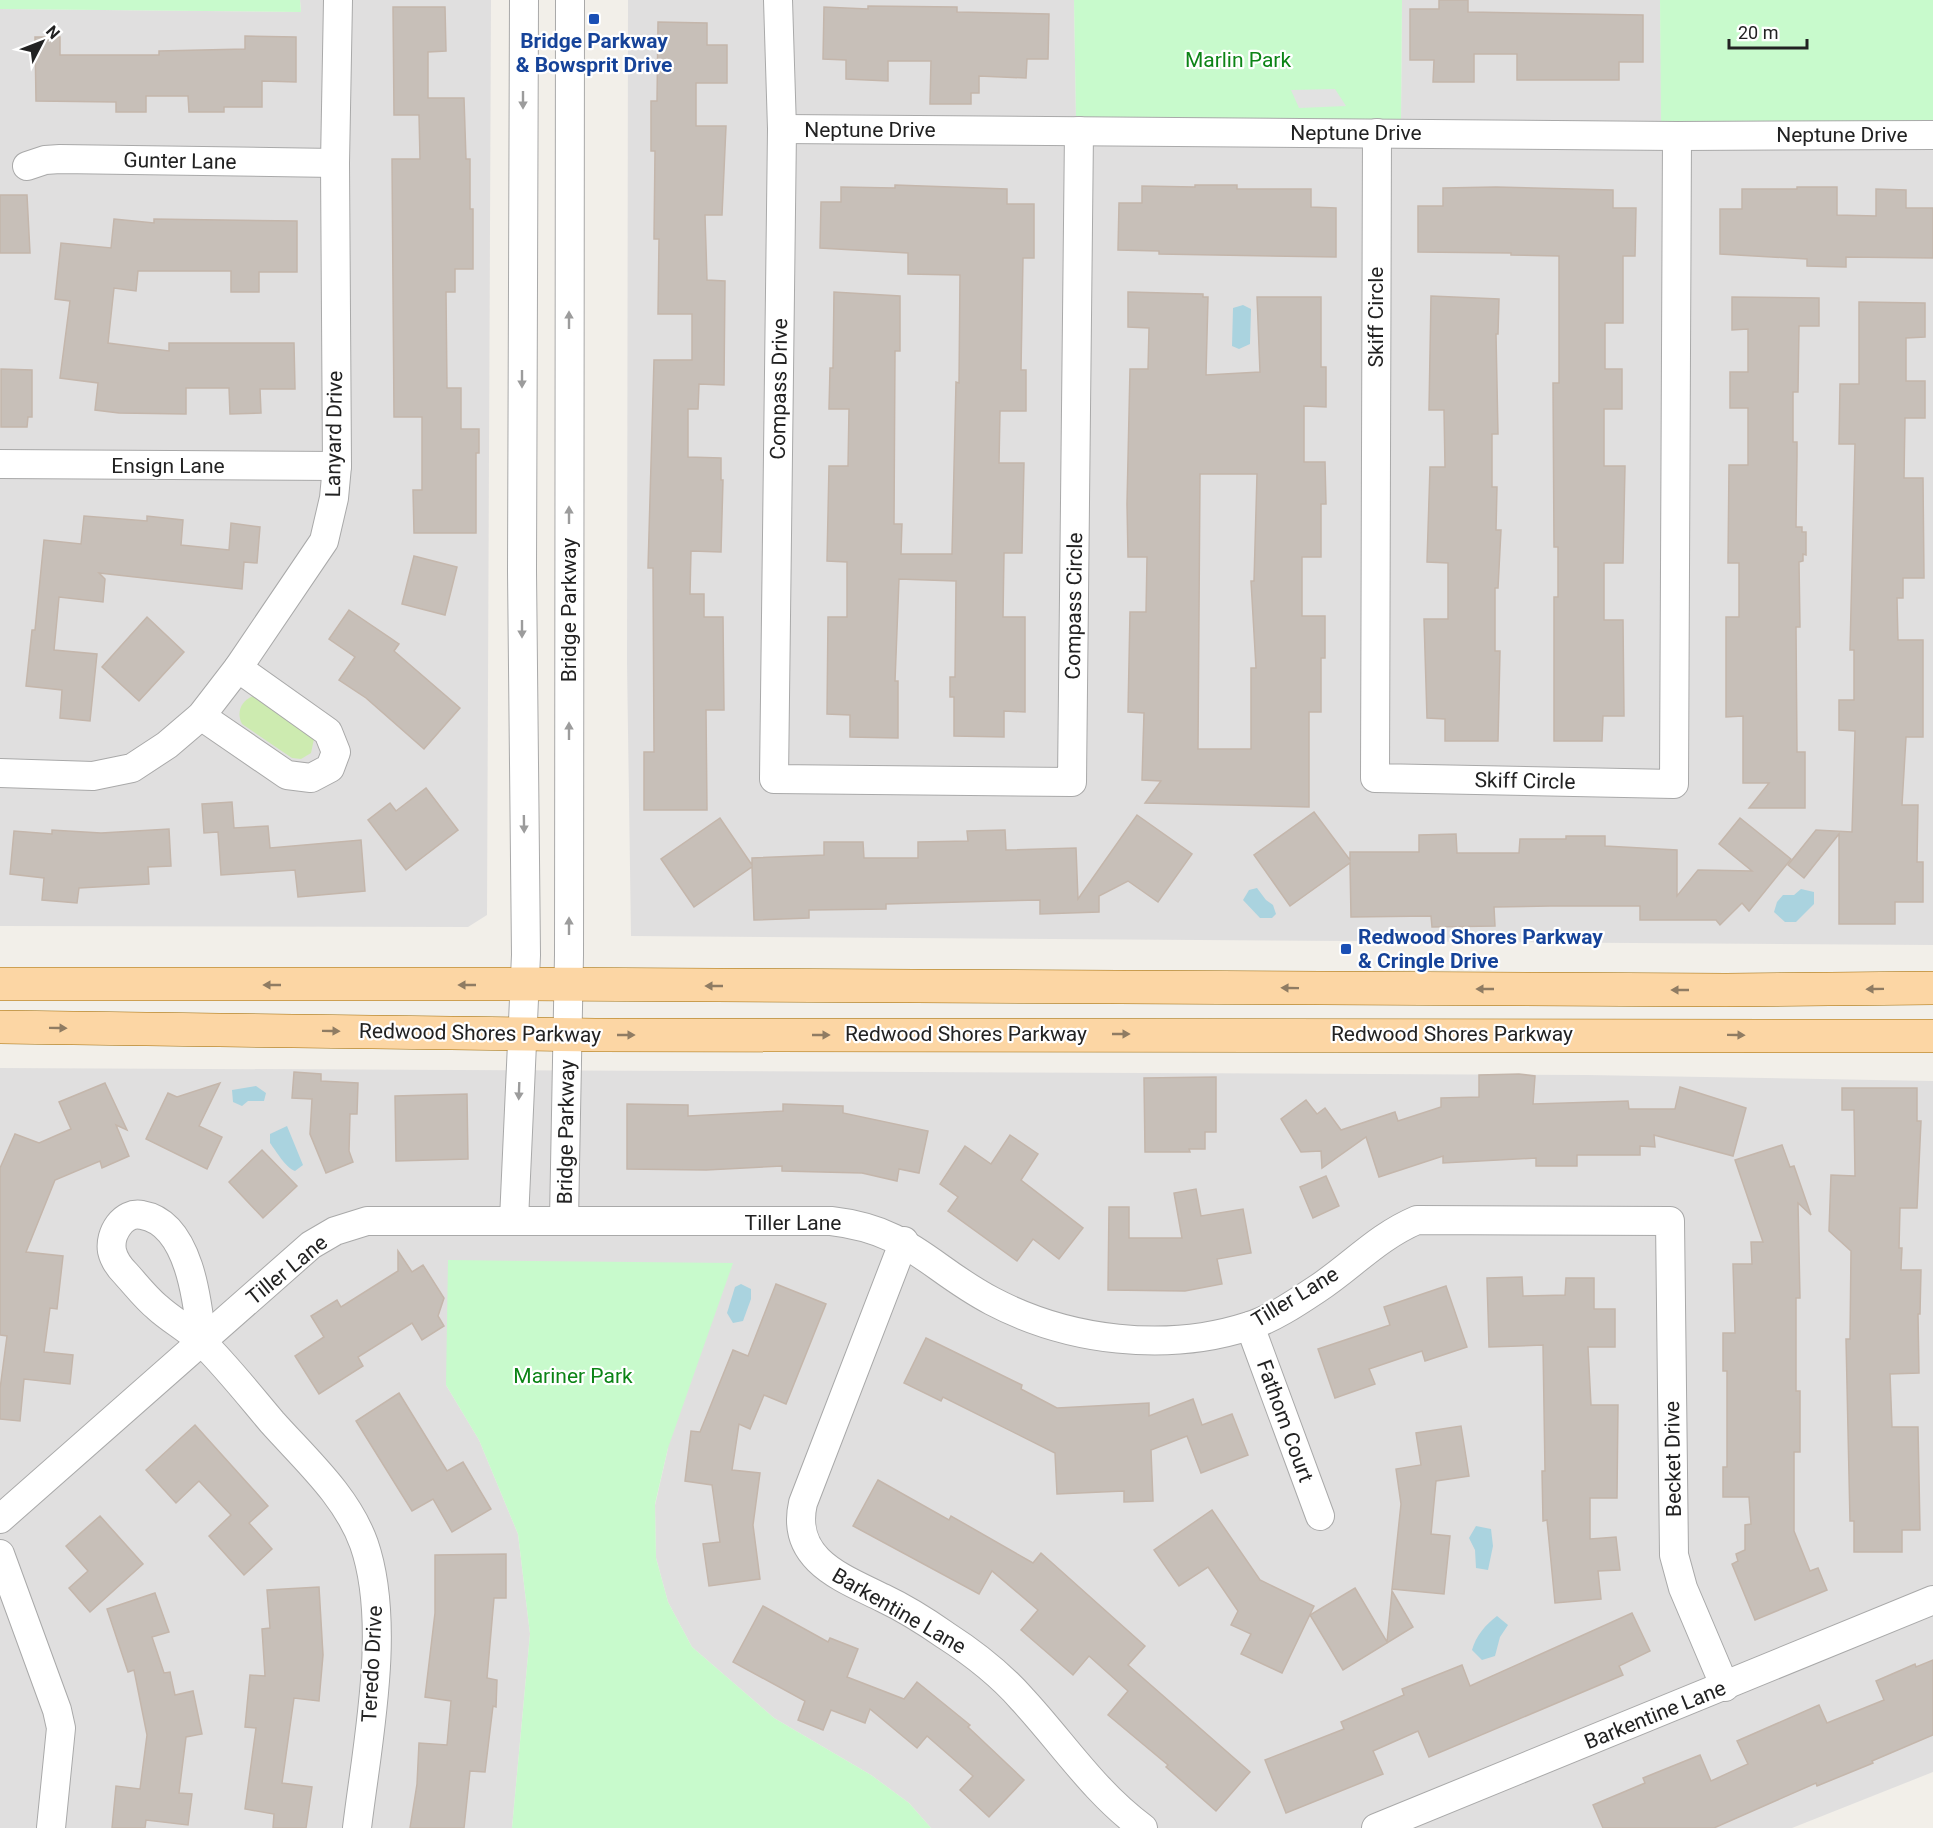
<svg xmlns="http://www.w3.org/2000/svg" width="1933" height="1828" font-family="Roboto,sans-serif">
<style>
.residential{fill:#e0dfdf}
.grass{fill:#cdebb0}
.park{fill:#c8facc}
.parking{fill:#e2e2e2}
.water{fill:#aad3df}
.building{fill:#c7bfb8;stroke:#c4b6ab;stroke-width:1.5;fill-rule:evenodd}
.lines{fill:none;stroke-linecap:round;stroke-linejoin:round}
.minor-casing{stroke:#a9a9a9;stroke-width:30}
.major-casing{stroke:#a06b00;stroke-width:34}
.minor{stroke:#fff;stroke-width:28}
.major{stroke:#fcd6a4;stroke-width:33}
.oneway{fill:#9c9c9c}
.oneway2{fill:#8f7c63}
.transit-dot{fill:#1a4fb4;stroke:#fff;stroke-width:2}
.labels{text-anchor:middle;stroke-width:4.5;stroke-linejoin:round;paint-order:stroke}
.transit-label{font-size:21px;font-weight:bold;fill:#164399;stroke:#fff}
.park-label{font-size:21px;fill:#0c8416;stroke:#fff}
.street-label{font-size:21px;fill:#222;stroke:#fff}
</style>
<rect width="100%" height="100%" fill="#f2efe9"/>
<!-- residential -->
<g class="residential">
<polygon points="300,0 491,0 487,915 468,927 0,926 0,9 301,12"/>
<polygon points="628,0 1074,0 1076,119 1401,119 1402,0 1660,0 1662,122 1933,122 1933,945 631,936 627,663"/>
<polygon points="0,1068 1587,1075 1933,1081 1933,1772 1792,1828 931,1828 909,1803 871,1775 774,1718 692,1647 668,1602 656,1558 655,1505 668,1448 446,1385 479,1440 518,1534 530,1634 512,1828 0,1828"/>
</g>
<!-- grass -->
<path class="grass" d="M253,696L314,739L311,753L301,759L292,758L242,724C236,712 241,701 253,696Z"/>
<!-- park -->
<g class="park">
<polygon points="0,0 300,0 301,12 0,9"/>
<polygon points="1074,0 1402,0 1401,120 1076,119"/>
<polygon points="1660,0 1933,0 1933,122 1661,122"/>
<polygon points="448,1260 733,1263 668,1448 655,1504 656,1558 668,1602 692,1647 774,1718 871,1775 909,1803 931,1828 512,1828 530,1634 518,1534 479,1440 446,1385"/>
</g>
<!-- parking -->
<polygon class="parking" points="1335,89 1346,106 1299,108 1291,90"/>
<!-- water -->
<g class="water">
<polygon points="1243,305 1251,309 1250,344 1239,349 1232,346 1233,308"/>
<polygon points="1257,888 1266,900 1273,905 1276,914 1272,918 1260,918 1243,900 1249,890"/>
<polygon points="1801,889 1814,892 1814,904 1796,922 1785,922 1774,912 1777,902 1783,895 1794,895"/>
<polygon points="256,1086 266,1093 264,1101 248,1101 242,1106 233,1102 232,1090"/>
<path d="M287,1126L303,1165L295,1171C286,1168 276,1151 270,1143V1134Z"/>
<polygon points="741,1284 751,1289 751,1299 743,1321 733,1323 727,1313 735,1287"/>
<polygon points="1476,1526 1491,1529 1493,1546 1488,1570 1476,1568 1475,1550 1469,1538"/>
<path d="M1497,1616L1508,1625L1500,1637L1495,1656L1482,1660L1472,1650C1476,1636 1485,1625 1497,1616Z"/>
</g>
<!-- building -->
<g class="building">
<polygon points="1439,0 1468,0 1468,12 1643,15 1643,62 1619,62 1619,80 1517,80 1517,54 1474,54 1474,82 1433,82 1434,60 1410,60 1410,9 1439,9"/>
<polygon points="868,6 957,7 957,12 1049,14 1048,59 1027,59 1026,78 979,76 979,93 971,93 971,104 930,104 931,61 888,61 888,81 846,79 846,60 823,59 824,7 868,9"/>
<polygon points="393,7 445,7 446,51 428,52 428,98 464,98 466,159 470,159 470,209 473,209 473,269 455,269 455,292 446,292 447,388 461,388 461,429 479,429 479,453 476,453 476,533 414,533 413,490 422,490 422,417 394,417 392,159 420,159 419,115 394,115"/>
<polygon points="658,22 707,23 707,45 727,45 727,83 696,83 696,126 726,126 722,215 705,215 707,280 725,281 724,385 699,384 698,409 688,409 688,457 721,458 721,480 723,480 721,552 691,551 690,594 704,594 704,617 723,617 724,710 706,710 707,810 644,810 644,752 654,752 653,568 648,568 654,360 692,360 692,314 658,314 659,239 654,239 655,151 651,151 651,101 657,101"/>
<polygon points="245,36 296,37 296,82 262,81 262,107 224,107 224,112 189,112 188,96 146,96 146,112 116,112 116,102 36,101 35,37 60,37 60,55 159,55 159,51 245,49"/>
<polygon points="895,185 1007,189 1007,204 1034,204 1034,258 1023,258 1021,370 1026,370 1026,411 1000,411 999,463 1024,463 1022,553 1004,553 1003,617 1025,617 1025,712 1004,711 1004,737 954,736 954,697 950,697 950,677 955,677 956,581 899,579 895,681 898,681 898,738 850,737 850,715 827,714 828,617 847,617 847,562 827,561 829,466 848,466 849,409 829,409 830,368 833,368 834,292 900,296 900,351 895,351 894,524 902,524 901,554 952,554 956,382 959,383 960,275 908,274 908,253 820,248 821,202 841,202 841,187 895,188"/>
<polygon points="1195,185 1237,185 1237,189 1311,189 1311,207 1336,208 1336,257 1159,254 1159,251 1118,250 1119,203 1142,203 1142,186 1195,187"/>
<polygon points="1496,187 1613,190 1613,208 1636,208 1635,256 1623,256 1623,323 1605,323 1605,369 1622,369 1622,409 1604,409 1604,466 1625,466 1623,563 1604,563 1604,620 1623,620 1624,716 1603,716 1602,741 1554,741 1554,597 1558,597 1558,547 1554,547 1553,383 1559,383 1559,256 1511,255 1511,253 1418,252 1418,206 1443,206 1443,188"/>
<polygon points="1797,187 1837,187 1837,215 1876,216 1876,189 1906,190 1906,208 1933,208 1933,258 1846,257 1846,267 1807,266 1807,259 1720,254 1720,209 1742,209 1742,189 1797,189"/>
<polygon points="0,195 27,195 30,253 0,253"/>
<polygon points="114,219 154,223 154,219 297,221 297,272 259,272 259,292 231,292 231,271 138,271 136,291 114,288 108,343 169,351 169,343 294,343 295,389 260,389 261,413 230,414 229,388 186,388 186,414 119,413 95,410 98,383 60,378 70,301 55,299 61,243 111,248"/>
<path d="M1128,292L1203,294V297H1208L1206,375L1260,372L1257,297H1321V367H1326V407L1304,406V462H1325L1326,504H1321V557H1302V616H1325V658H1321V712H1309V807L1145,803L1161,781L1142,780L1144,713L1128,712L1130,612H1146L1147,557H1128L1127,504L1130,369H1148L1149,328L1128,327ZM1200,474H1257L1254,581H1251L1256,668H1251V749H1198Z"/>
<polygon points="1431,296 1499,299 1498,334 1496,334 1498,434 1492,434 1492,487 1497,487 1496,530 1501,530 1498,588 1495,588 1495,651 1500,651 1498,741 1445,741 1445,719 1427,718 1424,619 1448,619 1448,563 1427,562 1430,467 1445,467 1444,410 1429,410"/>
<polygon points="1732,297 1819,298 1819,326 1799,326 1798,392 1793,392 1793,442 1797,442 1797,456 1796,527 1802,527 1802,532 1806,532 1806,555 1803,554 1803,561 1799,562 1800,627 1796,627 1797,752 1805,752 1805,808 1749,808 1769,783 1743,783 1743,716 1726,717 1726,617 1739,617 1739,563 1728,563 1729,465 1748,465 1748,408 1730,408 1730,372 1748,372 1748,329 1732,330"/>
<polygon points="1859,302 1925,303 1925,337 1906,338 1906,381 1925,381 1925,418 1905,418 1904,478 1923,478 1924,578 1903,578 1903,598 1897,598 1898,640 1923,640 1923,737 1906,737 1902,805 1918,805 1917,862 1923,862 1923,902 1895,902 1895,924 1839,924 1839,834 1804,878 1788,865 1816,830 1852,832 1855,731 1839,730 1839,700 1854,700 1854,650 1850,650 1855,444 1839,444 1840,384 1859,384"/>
<polygon points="1,369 32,370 32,417 28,417 27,427 1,427"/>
<polygon points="84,516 147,521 147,516 183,520 181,545 229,550 231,523 260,527 257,563 244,562 242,589 99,573 105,579 103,602 59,597 54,650 97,654 90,721 60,718 62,690 26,686 32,630 35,630 44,540 81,544"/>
<polygon points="414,556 457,567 445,615 402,604"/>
<polygon points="349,610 399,644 394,651 460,708 424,749 366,698 339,680 355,657 329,639"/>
<polygon points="147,617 184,652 139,701 102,667"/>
<polygon points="426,788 458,830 406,870 368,820 390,803 396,811"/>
<polygon points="232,802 234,828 268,826 270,848 361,840 365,891 298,897 295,870 221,875 218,832 204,833 202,804"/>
<polygon points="1314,812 1350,860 1350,852 1419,852 1419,835 1456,834 1457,853 1519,853 1520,839 1566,839 1566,836 1605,836 1605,846 1677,850 1677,896 1698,870 1752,871 1719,844 1740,818 1791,859 1749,911 1742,903 1720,925 1716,920 1640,920 1640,906 1550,906 1494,907 1495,926 1432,927 1431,916 1351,917 1350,863 1290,906 1254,855"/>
<polygon points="1137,815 1192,854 1158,902 1128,881 1099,896 1099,912 1040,914 1040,900 886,904 886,909 809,910 809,918 754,920 752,867 694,907 661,859 720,818 752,865 752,858 824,855 824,842 863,842 864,858 918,858 918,842 968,841 967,831 1005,830 1006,850 1076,848 1078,899"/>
<polygon points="169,829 171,866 148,867 149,884 79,888 77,903 42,900 44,878 10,874 14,831 52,834 52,830 101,833"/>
<polygon points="294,1072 321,1074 321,1081 358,1083 357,1114 350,1114 349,1151 353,1162 326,1173 310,1134 312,1099 292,1098"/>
<polygon points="1519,1074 1535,1076 1533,1104 1628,1101 1629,1109 1675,1109 1680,1087 1746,1108 1733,1156 1654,1135 1655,1147 1640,1146 1640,1155 1577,1155 1577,1166 1536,1166 1536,1158 1443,1163 1443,1156 1379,1177 1366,1137 1322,1168 1321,1151 1301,1152 1281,1119 1306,1100 1317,1114 1325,1108 1341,1130 1395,1112 1398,1121 1441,1107 1441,1098 1479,1097 1479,1075"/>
<polygon points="1216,1077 1216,1132 1205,1132 1205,1149 1189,1149 1190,1152 1145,1152 1144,1078"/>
<polygon points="105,1083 127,1130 116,1125 129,1156 102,1168 100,1161 55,1180 26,1252 63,1256 57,1309 50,1308 44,1352 73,1355 70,1384 24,1379 20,1421 0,1419 0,1389 7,1336 0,1335 0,1168 15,1134 39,1143 71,1129 59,1102"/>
<polygon points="220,1083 199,1126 222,1137 207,1169 146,1139 168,1093 177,1097"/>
<polygon points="1842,1088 1917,1088 1917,1121 1921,1121 1917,1208 1900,1208 1899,1248 1902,1248 1901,1270 1921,1270 1920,1314 1918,1314 1919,1373 1890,1374 1892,1427 1918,1427 1920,1530 1902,1530 1902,1552 1854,1552 1854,1521 1850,1521 1846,1339 1850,1339 1851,1251 1829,1231 1831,1175 1855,1176 1854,1110 1842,1110"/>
<polygon points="467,1094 468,1159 396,1161 395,1096"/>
<polygon points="627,1104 688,1105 688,1116 783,1111 783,1104 843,1106 843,1113 928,1131 919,1173 899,1169 897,1181 862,1173 782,1171 782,1166 706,1170 627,1169"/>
<polygon points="1010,1135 1038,1154 1021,1180 1083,1228 1059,1259 1033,1239 1017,1261 948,1211 958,1197 940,1184 965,1146 991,1164"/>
<polygon points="1782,1145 1790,1167 1794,1166 1811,1215 1798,1203 1800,1298 1796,1298 1796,1391 1800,1391 1800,1452 1794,1452 1794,1531 1810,1571 1818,1568 1827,1590 1755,1620 1732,1564 1738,1561 1736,1554 1745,1550 1745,1525 1751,1524 1749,1497 1723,1497 1723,1467 1727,1467 1727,1371 1723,1371 1723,1333 1735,1333 1733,1264 1752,1264 1751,1242 1763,1242 1735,1160"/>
<polygon points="262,1150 297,1186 263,1218 229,1182"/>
<polygon points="1326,1176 1339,1206 1313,1218 1300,1187"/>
<polygon points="1196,1189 1201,1216 1243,1209 1251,1253 1217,1259 1222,1284 1185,1291 1108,1290 1109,1207 1129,1207 1129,1238 1182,1238 1174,1193"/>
<polygon points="398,1251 412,1272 423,1265 444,1298 438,1316 444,1326 422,1340 412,1323 358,1357 363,1366 319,1394 295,1356 324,1337 311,1316 337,1300 341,1307 398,1271"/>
<polygon points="1522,1277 1523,1296 1565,1295 1566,1278 1594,1278 1594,1309 1615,1309 1615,1347 1588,1347 1591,1405 1618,1405 1617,1498 1590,1498 1590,1539 1616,1537 1620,1570 1598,1571 1601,1599 1555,1603 1547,1520 1543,1521 1542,1471 1545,1471 1543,1345 1489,1347 1487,1278"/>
<polygon points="776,1284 826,1304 786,1404 764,1395 750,1429 739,1424 732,1470 760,1473 753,1525 760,1579 709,1586 703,1544 720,1542 712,1485 685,1481 691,1431 700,1432 733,1350 748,1356"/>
<polygon points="1446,1286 1467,1347 1425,1361 1422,1351 1369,1369 1375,1384 1335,1398 1318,1349 1390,1325 1384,1307"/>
<polygon points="926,1338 1022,1385 1021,1389 1057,1408 1149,1403 1149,1416 1193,1399 1202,1425 1232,1414 1248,1455 1201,1473 1187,1436 1151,1450 1153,1501 1124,1502 1124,1491 1057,1494 1055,1453 943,1397 941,1401 904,1383"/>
<polygon points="399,1393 447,1471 463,1462 491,1509 452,1532 433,1499 412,1511 356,1421"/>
<polygon points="195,1425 268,1506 249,1523 272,1549 244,1575 209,1536 231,1515 199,1481 176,1503 146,1470"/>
<polygon points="1461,1426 1469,1476 1436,1481 1431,1534 1450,1536 1444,1594 1392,1589 1401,1504 1396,1469 1421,1465 1416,1433"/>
<polygon points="878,1480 949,1520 951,1516 1033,1563 1041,1553 1145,1646 1128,1665 1250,1772 1216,1811 1166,1767 1168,1765 1108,1715 1128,1691 1089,1656 1073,1675 1021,1630 1038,1610 992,1571 979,1594 853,1526"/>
<polygon points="1212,1510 1260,1580 1314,1606 1282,1673 1241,1654 1251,1634 1231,1625 1238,1611 1208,1567 1179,1586 1154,1550"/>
<polygon points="100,1516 143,1564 90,1612 69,1588 88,1571 66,1546"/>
<polygon points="506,1554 506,1598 494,1598 487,1678 497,1680 496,1707 493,1706 485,1772 470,1771 464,1828 410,1828 417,1784 419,1743 447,1745 451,1701 425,1697 435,1613 435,1555"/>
<polygon points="319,1587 323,1655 319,1701 294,1698 282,1783 312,1787 306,1828 273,1828 274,1814 245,1809 256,1728 245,1727 250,1675 265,1676 262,1629 270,1628 267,1590"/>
<polygon points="1355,1588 1387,1642 1392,1591 1413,1627 1343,1670 1310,1615"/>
<polygon points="155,1593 169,1632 152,1637 164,1673 170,1672 175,1695 193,1691 202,1734 186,1737 179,1793 192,1794 188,1825 146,1820 145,1828 112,1828 116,1786 140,1789 147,1735 134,1670 128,1672 107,1609"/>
<polygon points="763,1606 828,1642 830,1638 858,1649 847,1677 904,1699 917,1682 970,1725 968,1727 1024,1780 989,1817 960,1790 973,1776 927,1736 917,1748 870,1709 865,1723 831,1710 823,1730 798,1720 805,1701 733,1662"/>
<polygon points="1632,1613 1650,1651 1619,1666 1623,1675 1429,1757 1418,1731 1373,1751 1383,1774 1286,1813 1265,1760 1344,1729 1341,1722 1404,1695 1402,1689 1462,1665 1470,1686"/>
<polygon points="1933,1660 1933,1735 1872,1761 1873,1763 1817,1786 1816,1783 1714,1828 1603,1828 1593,1805 1645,1783 1643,1778 1700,1755 1711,1781 1748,1764 1737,1741 1819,1705 1827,1723 1884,1700 1876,1681 1915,1664 1916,1667"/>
</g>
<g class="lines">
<defs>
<g id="minor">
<polyline points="778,0 782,129 774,779 1072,782 1079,131"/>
<polyline points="782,129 1677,136 1933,135"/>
<polyline points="1377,133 1375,778 1674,784 1677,136"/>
<polyline points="27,166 45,160 60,159 335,163"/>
<polyline points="0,464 337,466"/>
<polyline points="201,716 287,775 311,778 330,768 336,752 328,732 238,668"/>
<polyline points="0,773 93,776 132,768 167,745 201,716 238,668 324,541 334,498 337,466 335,163 338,0"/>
<polyline points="514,1220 526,955 522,571 524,0"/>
<polyline points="564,1220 569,955 570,0"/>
<path d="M904,1241L803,1503C790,1560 843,1578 883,1598C904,1608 925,1621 945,1635C973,1653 1000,1674 1022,1699C1062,1742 1094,1792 1143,1828"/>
<polyline points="1250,1326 1320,1516"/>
<path d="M202,1342C198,1304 190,1223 142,1215C123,1211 109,1234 112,1251C114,1260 120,1268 126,1274C136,1285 146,1298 157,1307C171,1320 190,1330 203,1343C228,1368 250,1396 272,1422C305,1459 347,1496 364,1544C392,1625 367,1744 357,1828"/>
<path d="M0,1519L311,1245L335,1231L367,1221H831C910,1230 929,1268 992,1301C1068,1341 1166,1353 1249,1326C1272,1319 1296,1303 1317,1289C1352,1266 1377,1237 1417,1220L1670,1221L1674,1555L1683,1588L1725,1687"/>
<polyline points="0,1554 57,1710 61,1728 51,1828"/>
<polyline points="1376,1828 1933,1600"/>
</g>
<g id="major">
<polyline points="0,984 525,984 1726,990 1933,988"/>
<polyline points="0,1027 595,1035 1933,1036"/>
</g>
</defs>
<!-- minor casing -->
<use href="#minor" class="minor-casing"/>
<!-- major casing -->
<use href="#major" class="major-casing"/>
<!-- minor -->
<use href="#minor" class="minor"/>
<!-- major -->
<use href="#major" class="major"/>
</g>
<!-- one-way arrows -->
<defs><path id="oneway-solid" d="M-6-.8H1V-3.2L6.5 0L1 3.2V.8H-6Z" transform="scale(1.5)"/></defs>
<g class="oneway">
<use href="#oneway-solid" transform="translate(523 100) rotate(90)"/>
<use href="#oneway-solid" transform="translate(569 320) rotate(-90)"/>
<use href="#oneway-solid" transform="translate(522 379) rotate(90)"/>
<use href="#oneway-solid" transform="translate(569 515) rotate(-90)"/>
<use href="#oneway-solid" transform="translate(522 629) rotate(90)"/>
<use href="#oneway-solid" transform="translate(569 731) rotate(-90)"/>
<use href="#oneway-solid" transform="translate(524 824) rotate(89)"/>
<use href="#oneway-solid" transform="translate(569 926) rotate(-90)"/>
<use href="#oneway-solid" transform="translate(519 1091) rotate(92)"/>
</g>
<g class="oneway2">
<use href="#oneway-solid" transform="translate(272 985) rotate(-180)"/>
<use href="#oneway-solid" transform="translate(467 985) rotate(-180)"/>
<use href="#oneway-solid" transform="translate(714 986) rotate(-180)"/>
<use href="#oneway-solid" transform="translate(1290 988) rotate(-179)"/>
<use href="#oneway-solid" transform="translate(1485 989) rotate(-180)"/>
<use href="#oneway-solid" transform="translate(1875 989) rotate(179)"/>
<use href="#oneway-solid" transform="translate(1680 990) rotate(-180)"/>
<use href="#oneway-solid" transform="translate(58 1028) rotate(1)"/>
<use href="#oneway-solid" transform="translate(331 1031) rotate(1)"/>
<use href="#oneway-solid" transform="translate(1121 1034)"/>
<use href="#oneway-solid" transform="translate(626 1035)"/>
<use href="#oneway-solid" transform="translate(821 1035)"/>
<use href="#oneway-solid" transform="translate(1736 1035) rotate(1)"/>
</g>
<!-- markers -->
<g class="transit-dot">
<rect x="588" y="13" width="12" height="12" rx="3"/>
<rect x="1340" y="943" width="12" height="12" rx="3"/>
</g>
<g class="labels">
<!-- transit labels -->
<g class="transit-label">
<text x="594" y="48">Bridge Parkway<tspan x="594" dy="24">&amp; Bowsprit Drive</tspan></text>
<text x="1358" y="944" text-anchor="start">Redwood Shores Parkway<tspan x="1358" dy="24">&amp; Cringle Drive</tspan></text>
</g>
<!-- park labels -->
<g class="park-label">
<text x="1238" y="67">Marlin Park</text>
<text x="573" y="1383">Mariner Park</text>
</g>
<!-- street labels -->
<g class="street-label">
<text x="870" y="137">Neptune Drive</text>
<text x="1356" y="140">Neptune Drive</text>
<text x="1842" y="142">Neptune Drive</text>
<text transform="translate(180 161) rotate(1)" y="7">Gunter Lane</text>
<text transform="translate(1376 317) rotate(-90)" y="7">Skiff Circle</text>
<text transform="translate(779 389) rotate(-89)" y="7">Compass Drive</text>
<text transform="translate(334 434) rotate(-89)" y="7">Lanyard Drive</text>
<text x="168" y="473">Ensign Lane</text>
<text transform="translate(1074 606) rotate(-89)" y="7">Compass Circle</text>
<text transform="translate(569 610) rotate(-90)" y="7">Bridge Parkway</text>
<text transform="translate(1525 781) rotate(1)" y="7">Skiff Circle</text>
<text transform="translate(480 1033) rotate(1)" y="7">Redwood Shores Parkway</text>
<text x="966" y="1041">Redwood Shores Parkway</text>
<text x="1452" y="1041">Redwood Shores Parkway</text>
<text transform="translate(566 1132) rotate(-89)" y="7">Bridge Parkway</text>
<text x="793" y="1230">Tiller Lane</text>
<text transform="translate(287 1270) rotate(-39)" y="7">Tiller Lane</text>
<text transform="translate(1295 1297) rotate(-31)" y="7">Tiller Lane</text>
<text transform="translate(1285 1421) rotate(70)" y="7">Fathom Court</text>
<text transform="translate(1673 1459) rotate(-91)" y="7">Becket Drive</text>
<text transform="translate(899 1611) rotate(30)" y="7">Barkentine Lane</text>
<text transform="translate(372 1664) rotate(-87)" y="7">Teredo Drive</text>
<text transform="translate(1655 1715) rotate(-22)" y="7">Barkentine Lane</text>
</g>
</g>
<!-- north arrow -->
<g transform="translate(42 42) rotate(48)" stroke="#ffffff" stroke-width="4.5" paint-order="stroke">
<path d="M0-4.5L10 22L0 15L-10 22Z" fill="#222222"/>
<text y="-9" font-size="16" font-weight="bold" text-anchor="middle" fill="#222222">N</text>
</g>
<!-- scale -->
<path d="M1729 39v9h78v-9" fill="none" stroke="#222222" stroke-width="3"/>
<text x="1738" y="39" font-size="18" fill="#222222" stroke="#ffffff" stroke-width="4.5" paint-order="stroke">20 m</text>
</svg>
